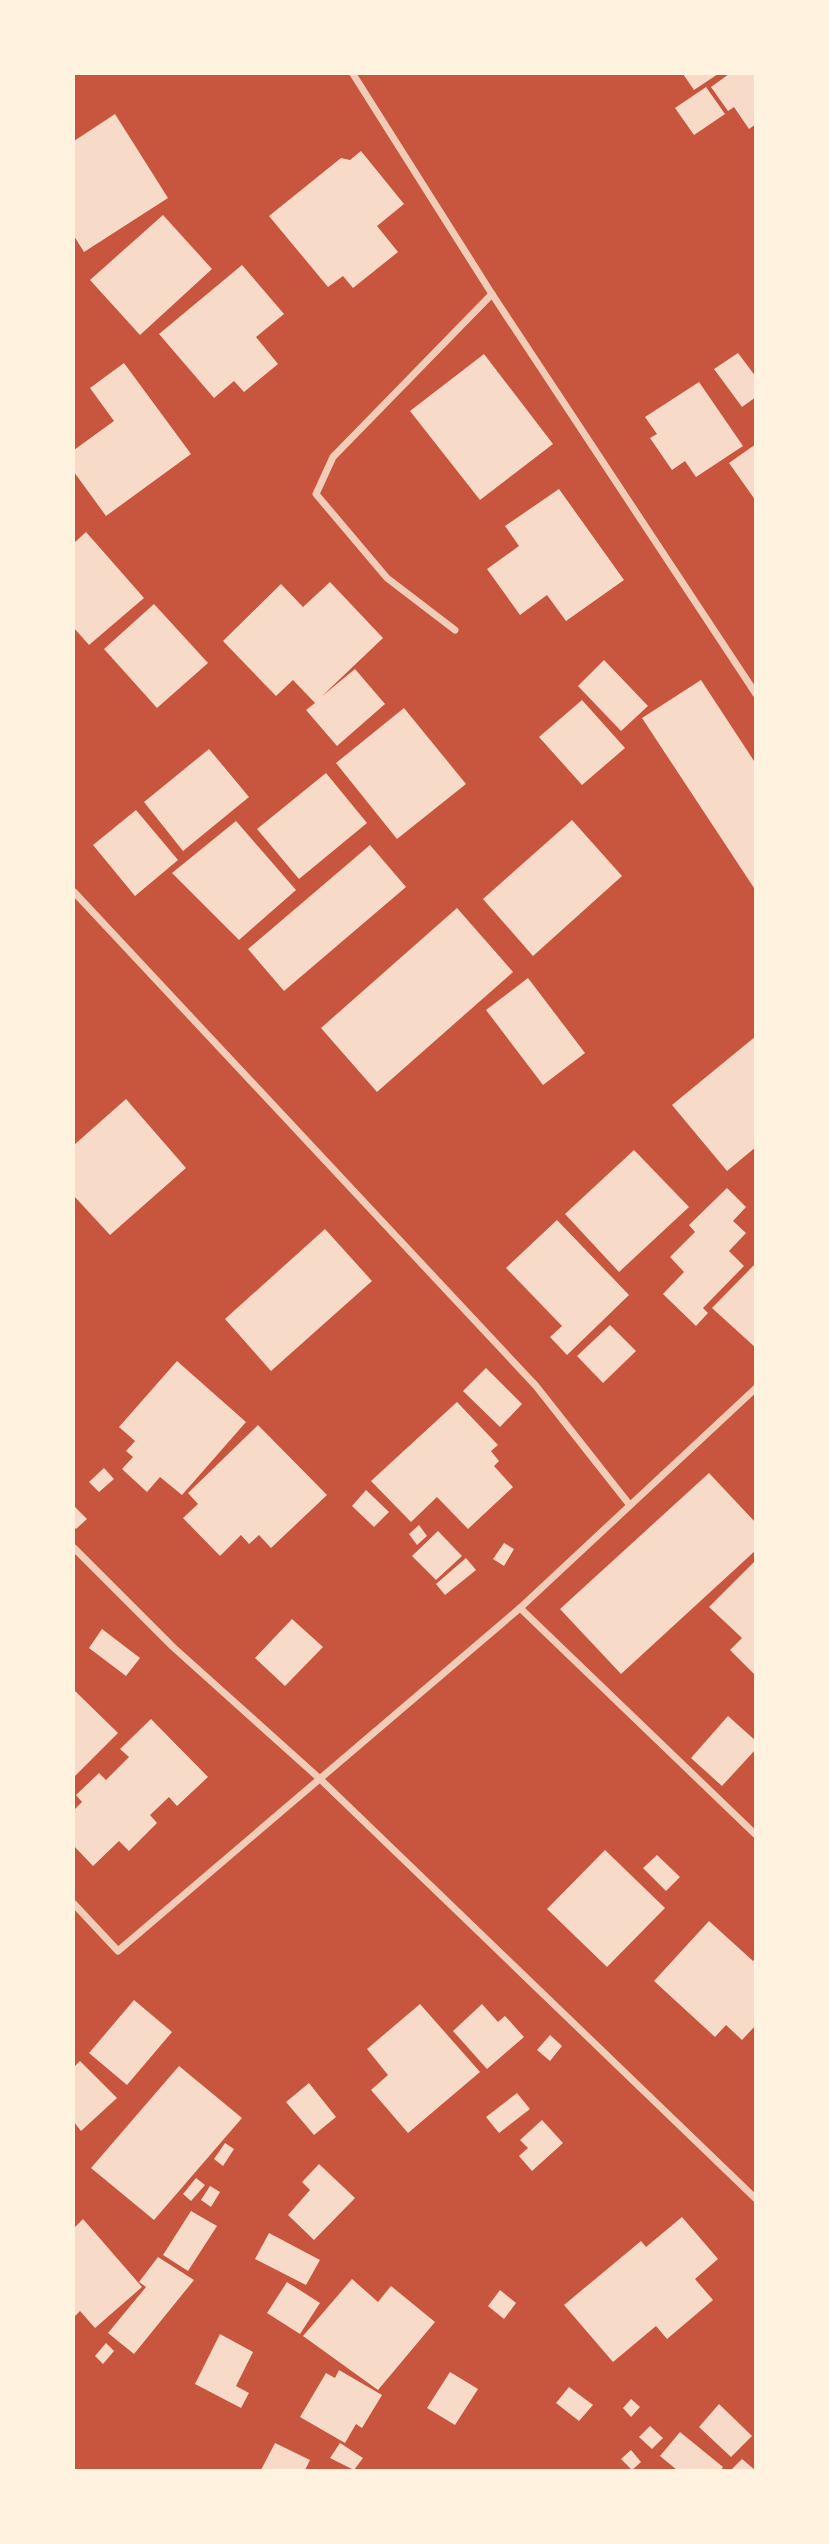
<svg xmlns="http://www.w3.org/2000/svg" width="829" height="2544" font-family="'Roboto Condensed',sans-serif">
<style>
.building{fill:#f7dbc8}
.lines{fill:none;stroke-linecap:round;stroke-linejoin:round}
.minor{stroke:#f1ccb7;stroke-width:7}
</style>
<rect width="100%" height="100%" fill="#c8553d"/>
<!-- building -->
<g class="building">
<polygon points="683,74 718,74 694,90"/>
<polygon points="729,74 756,74 756,124 749,129 734,107 728,111 711,87"/>
<polygon points="706,87 725,114 694,135 675,108"/>
<polygon points="115,114 168,198 84,252 74,236 74,141"/>
<polygon points="361,151 404,204 377,226 398,252 353,288 343,276 328,287 269,216 341,158 350,160"/>
<polygon points="163,215 212,269 140,335 90,280"/>
<polygon points="242,265 284,314 256,337 278,364 244,392 234,381 214,398 159,334"/>
<polygon points="738,353 756,377 756,397 742,407 714,369"/>
<polygon points="484,354 553,444 480,500 410,411"/>
<polygon points="124,363 191,454 106,516 74,472 74,450 114,421 90,388"/>
<polygon points="699,382 743,446 696,477 685,461 672,470 650,438 657,434 645,417"/>
<polygon points="756,444 756,501 729,463"/>
<polygon points="559,489 624,580 566,621 547,595 520,615 487,569 519,546 505,526"/>
<polygon points="86,532 144,598 89,645 74,628 74,543"/>
<polygon points="330,582 383,638 321,697 355,669 385,704 337,746 306,710 315,703 293,680 276,696 223,641 281,584 303,607"/>
<polygon points="154,604 208,663 157,708 104,649"/>
<polygon points="604,660 648,706 621,731 578,686"/>
<polygon points="701,680 756,764 756,891 642,718"/>
<polygon points="582,700 625,748 582,785 539,737"/>
<polygon points="404,708 466,784 397,839 336,763"/>
<polygon points="209,749 249,797 183,851 144,802"/>
<polygon points="326,773 367,823 299,879 257,829"/>
<polygon points="136,810 178,860 135,896 93,845"/>
<polygon points="572,820 622,876 533,956 483,899"/>
<polygon points="236,821 296,890 239,940 172,873"/>
<polygon points="370,845 406,887 284,991 248,949"/>
<polygon points="457,908 513,972 377,1092 321,1028"/>
<polygon points="528,978 585,1053 543,1085 486,1010"/>
<polygon points="756,1036 756,1147 727,1171 672,1105"/>
<polygon points="126,1099 186,1168 110,1235 74,1196 74,1145"/>
<polygon points="634,1150 689,1207 619,1272 565,1214"/>
<polygon points="727,1188 746,1207 733,1221 746,1233 729,1251 744,1266 703,1308 708,1313 696,1326 663,1294 684,1272 670,1257 695,1232 689,1225"/>
<polygon points="557,1220 629,1295 567,1355 550,1337 562,1326 506,1268"/>
<polygon points="325,1229 372,1281 271,1371 225,1319"/>
<polygon points="756,1263 756,1348 712,1308"/>
<polygon points="610,1325 636,1351 603,1383 577,1356"/>
<polygon points="177,1361 246,1422 182,1495 160,1477 147,1492 122,1469 133,1457 126,1451 135,1441 119,1427"/>
<polygon points="486,1368 522,1404 500,1427 463,1391"/>
<polygon points="457,1402 498,1445 491,1451 499,1461 494,1466 513,1487 468,1529 437,1497 411,1522 371,1481"/>
<polygon points="258,1425 327,1495 271,1548 259,1535 249,1544 241,1535 220,1556 183,1518 198,1504 188,1493"/>
<polygon points="104,1468 114,1479 99,1492 89,1482"/>
<polygon points="709,1473 756,1523 756,1550 621,1674 560,1609"/>
<polygon points="366,1490 389,1512 374,1527 352,1506"/>
<polygon points="74,1506 87,1519 76,1529 74,1527"/>
<polygon points="419,1525 427,1536 417,1545 409,1534"/>
<polygon points="438,1531 462,1556 436,1580 412,1556"/>
<polygon points="504,1543 514,1549 504,1566 493,1559"/>
<polygon points="466,1558 476,1570 445,1595 436,1584"/>
<polygon points="756,1560 756,1676 730,1650 742,1638 709,1607"/>
<polygon points="292,1619 323,1647 285,1686 255,1658"/>
<polygon points="102,1629 140,1658 126,1676 89,1648"/>
<polygon points="74,1690 118,1733 74,1777"/>
<polygon points="728,1716 756,1741 756,1749 722,1786 691,1758"/>
<polygon points="151,1719 208,1777 177,1806 169,1797 150,1815 157,1823 129,1851 119,1841 93,1866 74,1846 74,1810 82,1802 76,1795 99,1773 106,1780 129,1757 120,1749"/>
<polygon points="605,1850 665,1908 607,1967 547,1909"/>
<polygon points="657,1855 680,1877 666,1891 643,1868"/>
<polygon points="709,1921 753,1961 756,1958 756,2025 742,2040 726,2025 715,2037 654,1981"/>
<polygon points="134,2000 172,2032 127,2085 89,2053"/>
<polygon points="420,2004 480,2072 408,2133 371,2090 388,2075 367,2049"/>
<polygon points="482,2004 498,2022 505,2016 524,2037 487,2069 453,2031"/>
<polygon points="550,2035 562,2046 550,2061 537,2050"/>
<polygon points="80,2061 117,2098 81,2131 74,2122 74,2067"/>
<polygon points="179,2066 242,2118 154,2220 91,2168"/>
<polygon points="309,2083 336,2117 314,2135 286,2102"/>
<polygon points="517,2093 530,2109 499,2133 486,2117"/>
<polygon points="542,2120 563,2143 532,2171 519,2156 528,2148 520,2140"/>
<polygon points="225,2143 234,2149 223,2166 214,2159"/>
<polygon points="319,2164 355,2198 314,2240 288,2215 310,2190 302,2182"/>
<polygon points="196,2178 205,2185 191,2201 183,2194"/>
<polygon points="210,2186 220,2192 211,2207 201,2200"/>
<polygon points="191,2211 217,2226 188,2271 163,2255"/>
<polygon points="682,2217 718,2259 695,2279 713,2300 667,2339 656,2326 613,2362 564,2305 641,2241 646,2247"/>
<polygon points="83,2219 142,2287 95,2328 80,2311 74,2317 74,2228"/>
<polygon points="269,2233 320,2260 306,2285 255,2259"/>
<polygon points="158,2257 194,2280 134,2354 108,2333 146,2287 139,2282"/>
<polygon points="352,2279 378,2302 391,2286 435,2322 378,2390 303,2336"/>
<polygon points="287,2282 320,2303 300,2334 267,2313"/>
<polygon points="500,2290 516,2303 504,2319 488,2306"/>
<polygon points="220,2334 253,2352 236,2386 249,2393 241,2408 195,2384"/>
<polygon points="106,2343 114,2351 103,2364 95,2356"/>
<polygon points="339,2370 382,2395 362,2428 356,2424 345,2443 300,2417 326,2373 335,2378"/>
<polygon points="450,2372 478,2389 455,2425 427,2408"/>
<polygon points="569,2387 593,2405 579,2421 556,2403"/>
<polygon points="631,2399 640,2407 631,2417 623,2408"/>
<polygon points="719,2404 752,2436 731,2457 699,2427"/>
<polygon points="650,2426 663,2438 652,2449 639,2437"/>
<polygon points="680,2432 723,2467 721,2470 677,2470 660,2456"/>
<polygon points="275,2443 310,2460 305,2470 261,2470"/>
<polygon points="340,2443 363,2458 354,2470 330,2458"/>
<polygon points="631,2450 641,2462 632,2470 621,2459"/>
<polygon points="742,2459 755,2470 731,2470"/>
</g>
<g class="lines">
<!-- minor -->
<g class="minor">
<polyline points="353,74 492,294 756,694"/>
<polyline points="455,630 387,578 316,494 333,457 492,294"/>
<polyline points="74,892 536,1386 629,1504"/>
<polyline points="74,1548 173,1647 319,1778 756,2199"/>
<polyline points="520,1608 756,1835"/>
<polyline points="74,1904 118,1951 520,1608 756,1388"/>
</g>
</g>
<!-- border -->
<rect width="829" height="2544" fill="none" stroke="#fff3e0" stroke-width="150"/>
</svg>
